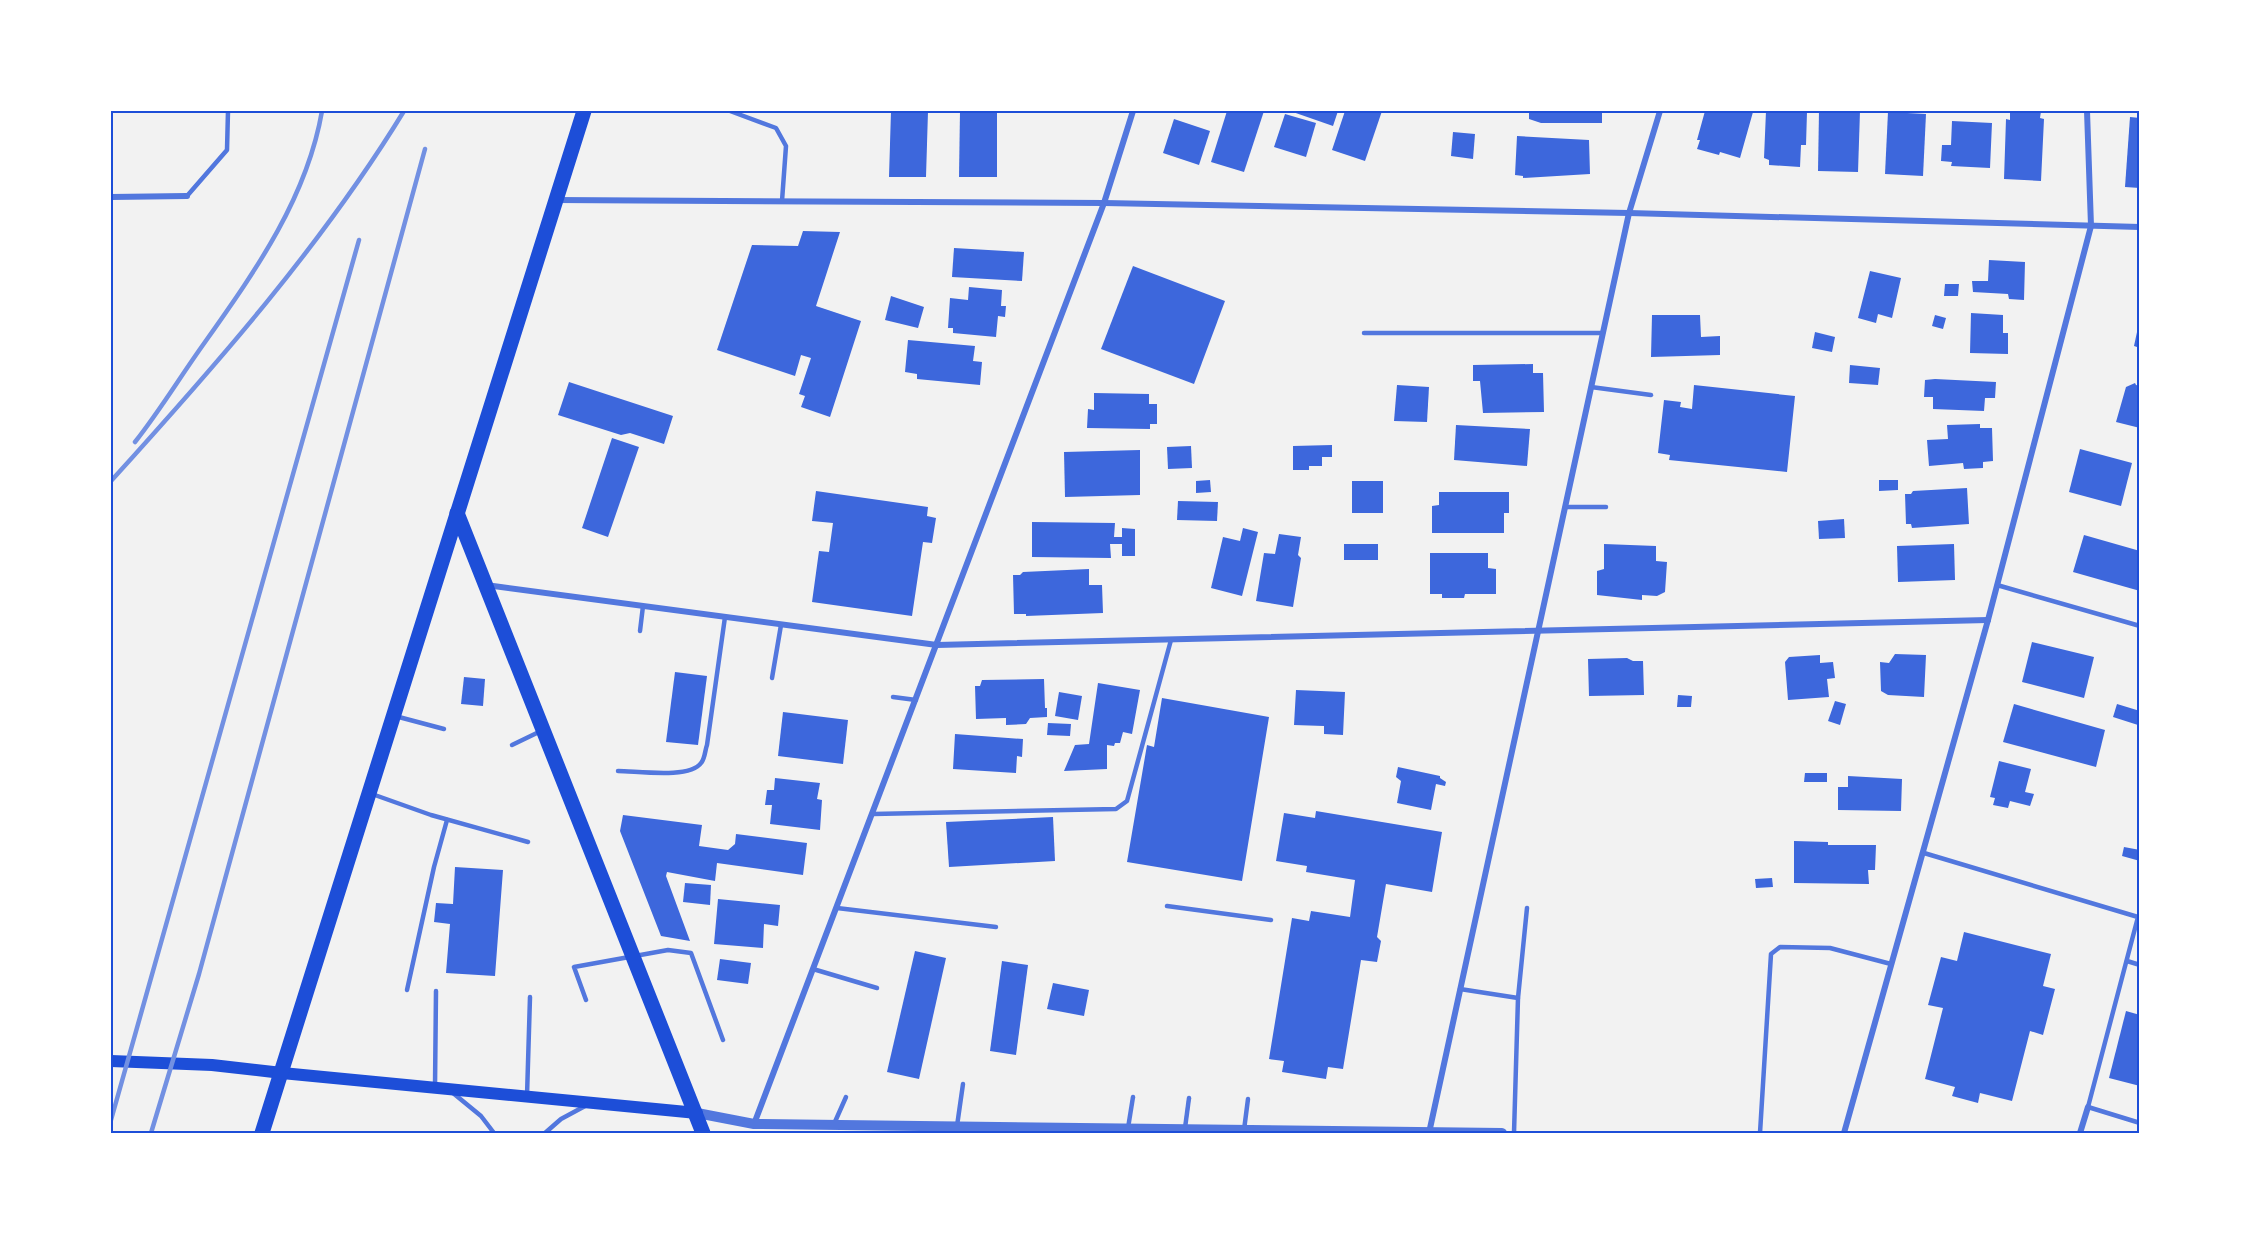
<svg xmlns="http://www.w3.org/2000/svg" width="2251" height="1244" font-family="'Roboto Condensed',sans-serif">
<style>
.building{fill:#3d67dc}
.lines{fill:none;stroke-linecap:round;stroke-linejoin:round}
.service{stroke:#5277de;stroke-width:4.5}
.minor{stroke:#5277de;stroke-width:6}
.tertiary{stroke:#5277de;stroke-width:10}
.secondary{stroke:#1d4ed8;stroke-width:12}
.primary{stroke:#1d4ed8;stroke-width:15}
.rail{stroke:#7290e2;stroke-width:4.5}
.neatline{fill:none;stroke:#1d4ed8;stroke-width:2}
</style>
<rect width="100%" height="100%" fill="#f2f2f2"/>
<!-- building -->
<g class="building">
<polygon points="891,111 928,111 926,177 889,177"/>
<polygon points="960,111 997,111 997,177 959,177"/>
<polygon points="1227,111 1264,111 1244,172 1211,162"/>
<polygon points="1290,111 1338,111 1333,126"/>
<polygon points="1345,111 1382,111 1365,161 1332,150"/>
<polygon points="1529,111 1602,111 1602,123 1541,123 1529,119"/>
<polygon points="1705,111 1753,112 1740,158 1720,152 1719,155 1697,149 1700,140 1697,140"/>
<polygon points="1766,111 1807,112 1806,145 1801,145 1800,167 1769,165 1769,160 1764,158"/>
<polygon points="1819,111 1860,111 1858,172 1818,171"/>
<polygon points="2010,111 2041,111 2040,118 2044,119 2041,181 2004,179 2006,119 2010,120"/>
<polygon points="1888,112 1926,114 1923,176 1885,174"/>
<polygon points="1285,114 1316,123 1306,157 1274,147"/>
<polygon points="2130,117 2140,118 2140,188 2125,187"/>
<polygon points="1174,119 1210,131 1199,165 1163,153"/>
<polygon points="1952,121 1992,123 1990,168 1951,166 1952,162 1941,161 1942,145 1951,145"/>
<polygon points="1453,132 1475,134 1473,159 1451,156"/>
<polygon points="1517,136 1589,140 1590,174 1523,178 1523,176 1515,175"/>
<polygon points="803,231 840,232 816,306 861,321 830,417 801,407 805,396 799,394 811,358 801,355 795,376 717,350 752,245 798,246"/>
<polygon points="954,248 1024,252 1022,281 952,277"/>
<polygon points="1989,260 2025,262 2024,300 2009,299 2008,294 1973,292 1972,281 1988,281"/>
<polygon points="1133,266 1225,301 1194,384 1101,349"/>
<polygon points="1870,271 1901,278 1892,318 1878,314 1876,323 1858,318"/>
<polygon points="1945,284 1959,284 1958,296 1944,296"/>
<polygon points="969,287 1002,290 1001,306 1006,306 1005,317 998,316 996,337 953,333 953,328 948,328 950,298 968,300"/>
<polygon points="891,296 924,307 918,328 885,320"/>
<polygon points="1971,313 2003,315 2003,333 2008,333 2008,354 1970,353"/>
<polygon points="1652,315 1700,315 1701,337 1720,336 1720,355 1651,357"/>
<polygon points="1935,315 1946,318 1943,329 1932,326"/>
<polygon points="1815,332 1835,337 1832,352 1812,348"/>
<polygon points="2137,332 2140,333 2140,348 2134,346"/>
<polygon points="908,340 975,346 973,361 982,362 980,385 917,379 917,374 905,372"/>
<polygon points="1533,364 1533,373 1543,373 1544,412 1483,413 1480,381 1473,381 1473,365"/>
<polygon points="1850,365 1880,368 1878,385 1849,383"/>
<polygon points="1935,379 1996,382 1995,398 1985,398 1984,411 1933,409 1933,397 1924,397 1925,380"/>
<polygon points="569,382 673,416 664,444 630,433 621,435 558,415"/>
<polygon points="2135,383 2136,385 2140,386 2140,428 2116,422 2126,387"/>
<polygon points="1397,385 1429,387 1427,422 1394,421"/>
<polygon points="1694,385 1795,396 1787,472 1669,460 1670,455 1658,453 1664,400 1681,402 1680,407 1692,409"/>
<polygon points="1094,393 1149,394 1149,404 1157,404 1157,424 1150,424 1150,429 1087,428 1088,409 1094,410"/>
<polygon points="1980,424 1980,428 1992,428 1993,461 1983,462 1983,468 1964,469 1963,463 1929,466 1927,440 1948,439 1947,425"/>
<polygon points="1456,425 1530,429 1527,466 1454,460"/>
<polygon points="612,438 639,447 608,537 582,528"/>
<polygon points="1332,445 1332,457 1322,457 1322,466 1309,466 1309,470 1293,470 1293,446"/>
<polygon points="1191,446 1192,468 1168,469 1167,447"/>
<polygon points="2080,449 2132,463 2121,506 2069,492"/>
<polygon points="1140,450 1140,495 1065,497 1064,452"/>
<polygon points="1210,480 1211,492 1196,493 1196,481"/>
<polygon points="1879,480 1898,480 1898,490 1879,491"/>
<rect x="1352" y="481" width="31" height="32"/>
<polygon points="1967,488 1969,524 1912,528 1911,524 1906,524 1905,494 1911,494 1913,491"/>
<polygon points="816,491 928,507 927,516 936,518 932,543 923,542 912,616 812,602 819,551 829,552 833,523 812,521"/>
<polygon points="1439,492 1509,492 1509,513 1504,513 1504,533 1432,533 1432,506 1439,505"/>
<polygon points="1178,501 1218,502 1217,521 1177,520"/>
<polygon points="1844,519 1845,538 1819,539 1818,521"/>
<polygon points="1032,522 1115,523 1114,537 1122,537 1122,528 1135,529 1135,556 1122,556 1122,544 1110,544 1111,558 1032,557"/>
<polygon points="1243,528 1258,532 1242,596 1211,588 1223,537 1240,541"/>
<polygon points="1279,534 1301,537 1298,555 1301,558 1293,607 1256,601 1264,553 1275,554"/>
<polygon points="2084,535 2140,551 2140,591 2073,572"/>
<rect x="1344" y="544" width="34" height="16"/>
<polygon points="1604,544 1656,546 1656,561 1667,562 1665,592 1657,596 1642,595 1642,600 1597,595 1597,571 1604,569"/>
<polygon points="1954,544 1955,580 1898,582 1897,546"/>
<polygon points="1430,553 1488,553 1488,568 1496,569 1496,594 1465,594 1464,598 1442,598 1442,594 1430,594"/>
<polygon points="1089,569 1089,585 1102,585 1103,613 1026,616 1026,614 1014,614 1013,575 1020,575 1023,572"/>
<polygon points="2032,642 2094,657 2084,698 2022,682"/>
<polygon points="1895,654 1926,655 1924,697 1888,695 1881,691 1880,662 1889,663"/>
<polygon points="1820,655 1820,663 1833,662 1835,678 1827,679 1829,697 1788,700 1785,662 1789,657"/>
<polygon points="1627,658 1633,661 1643,661 1644,695 1589,696 1588,659"/>
<polygon points="675,672 707,676 698,745 666,742"/>
<polygon points="464,677 485,679 483,706 461,704"/>
<polygon points="1044,679 1045,708 1047,708 1047,717 1030,718 1026,724 1006,725 1006,718 976,719 975,686 980,686 982,680"/>
<polygon points="1098,683 1140,690 1132,734 1123,732 1120,743 1115,743 1114,746 1107,745 1107,769 1064,771 1075,745 1089,744"/>
<polygon points="1296,690 1345,692 1343,735 1324,734 1324,726 1294,725"/>
<polygon points="1059,692 1082,696 1078,720 1055,716"/>
<polygon points="1678,695 1692,696 1691,707 1677,707"/>
<polygon points="1162,698 1269,717 1242,881 1127,862 1147,745 1154,747"/>
<polygon points="1835,701 1846,704 1840,725 1828,721"/>
<polygon points="2014,704 2105,730 2096,767 2003,742"/>
<polygon points="2117,704 2140,711 2138,725 2113,717"/>
<polygon points="783,712 848,720 843,764 778,756"/>
<polygon points="1048,723 1071,724 1070,736 1047,735"/>
<polygon points="955,734 1023,739 1022,757 1017,756 1016,773 953,769"/>
<polygon points="1999,761 2031,769 2025,792 2034,794 2030,806 2010,801 2008,808 1993,805 1995,798 1990,797"/>
<polygon points="1398,767 1440,776 1440,778 1446,782 1445,786 1436,784 1431,810 1397,803 1401,781 1396,777"/>
<polygon points="1805,773 1827,773 1827,782 1804,782"/>
<polygon points="1848,776 1902,779 1901,811 1838,810 1838,787 1848,787"/>
<polygon points="775,778 820,783 817,799 822,800 820,830 770,824 772,805 765,805 767,790 774,790"/>
<polygon points="1316,811 1442,832 1432,892 1386,884 1377,937 1381,941 1377,962 1361,960 1343,1069 1328,1067 1326,1079 1282,1072 1284,1061 1269,1059 1292,918 1309,921 1311,911 1350,917 1355,880 1306,872 1307,866 1276,861 1284,813 1315,818"/>
<polygon points="623,815 702,825 699,846 728,850 735,844 736,834 807,843 803,875 717,863 715,881 667,872 666,876 690,941 661,936 620,831"/>
<polygon points="1053,817 1055,861 949,867 946,822"/>
<polygon points="1794,841 1828,842 1828,845 1876,845 1875,870 1868,870 1869,884 1794,883"/>
<polygon points="2124,847 2140,850 2140,861 2122,856"/>
<polygon points="455,867 503,870 495,976 446,973 450,924 434,922 436,903 453,904"/>
<polygon points="1772,878 1773,887 1756,888 1755,879"/>
<polygon points="685,883 711,885 710,905 683,902"/>
<polygon points="718,899 780,905 778,926 764,924 763,948 714,944"/>
<polygon points="1964,932 2051,954 2043,986 2055,989 2043,1035 2030,1031 2012,1101 1980,1093 1978,1103 1952,1096 1955,1087 1925,1079 1943,1008 1928,1005 1941,957 1957,961"/>
<polygon points="915,951 946,958 919,1079 887,1072"/>
<polygon points="720,959 751,963 748,984 717,980"/>
<polygon points="1002,961 1028,965 1016,1055 990,1051"/>
<polygon points="1053,983 1089,990 1084,1016 1047,1009"/>
<polygon points="2126,1011 2140,1015 2140,1086 2109,1078"/>
</g>
<g class="lines">
<!-- service -->
<g class="service">
<polyline points="730,111 776,128 786,146 782,201"/>
<polyline points="187,196 227,150 228,111"/>
<polyline points="1364,333 1603,333"/>
<polyline points="1591,387 1651,395"/>
<polyline points="1565,507 1606,507"/>
<polyline points="1997,585 2140,626"/>
<polyline points="640,631 643,606"/>
<polyline points="772,678 781,625"/>
<polyline points="893,697 916,700"/>
<polyline points="395,716 444,729"/>
<polyline points="512,745 541,731"/>
<path d="M618,771C637,771 690,779 701,763C705,759 705,750 707,745L725,617"/>
<polyline points="372,794 431,815 528,842"/>
<polyline points="873,814 1116,809 1127,801 1171,640"/>
<polyline points="1924,853 2138,917 2088,1107 2140,1123"/>
<polyline points="1167,906 1271,920"/>
<polyline points="837,908 996,927"/>
<polyline points="2127,961 2140,965"/>
<polyline points="813,969 877,988"/>
<polyline points="1460,989 1518,998 1514,1133"/>
<polyline points="407,990 434,867 447,820"/>
<polyline points="1518,998 1527,908"/>
<polyline points="586,1000 574,967 668,950 691,953 723,1040"/>
<polyline points="435,1087 436,991"/>
<polyline points="453,1093 481,1116 494,1133"/>
<polyline points="527,1096 530,997"/>
<polyline points="834,1124 846,1097"/>
<polyline points="957,1126 963,1084"/>
<polyline points="1128,1128 1133,1097"/>
<polyline points="1185,1128 1189,1098"/>
<polyline points="1244,1130 1248,1099"/>
<polyline points="545,1133 561,1119 587,1105"/>
<polyline points="1760,1133 1771,954 1780,947 1830,948 1891,964"/>
</g>
<!-- minor -->
<g class="minor">
<polyline points="111,197 187,196"/>
<polyline points="556,200 1104,203 1629,213 2140,227"/>
<polyline points="486,585 937,645 1988,620"/>
<polyline points="754,1124 1104,203 1133,111"/>
<polyline points="1429,1133 1629,213 1660,111"/>
<polyline points="1844,1133 1988,620 2091,226 2087,111"/>
<polyline points="2080,1133 2088,1107"/>
</g>
<!-- tertiary -->
<polyline class="tertiary" points="697,1113 754,1124 1502,1133"/>
<!-- secondary -->
<polyline class="secondary" points="111,1061 212,1065 282,1073 697,1113"/>
<!-- primary -->
<g class="primary">
<polyline points="457,513 703,1133"/>
<polyline points="262,1133 584,111"/>
</g>
<!-- rail -->
<g class="rail">
<path d="M135,442C158,413 177,382 198,352C250,278 306,203 322,111"/>
<path d="M111,481C217,364 322,245 404,111"/>
<polyline points="111,1120 359,240"/>
<polyline points="151,1133 199,974 425,149"/>
</g>
</g>
<!-- border -->
<rect width="2251" height="1244" fill="none" stroke="#ffffff" stroke-width="225"/>
<rect x="112" y="112" width="2026" height="1020" class="neatline"/>
</svg>
